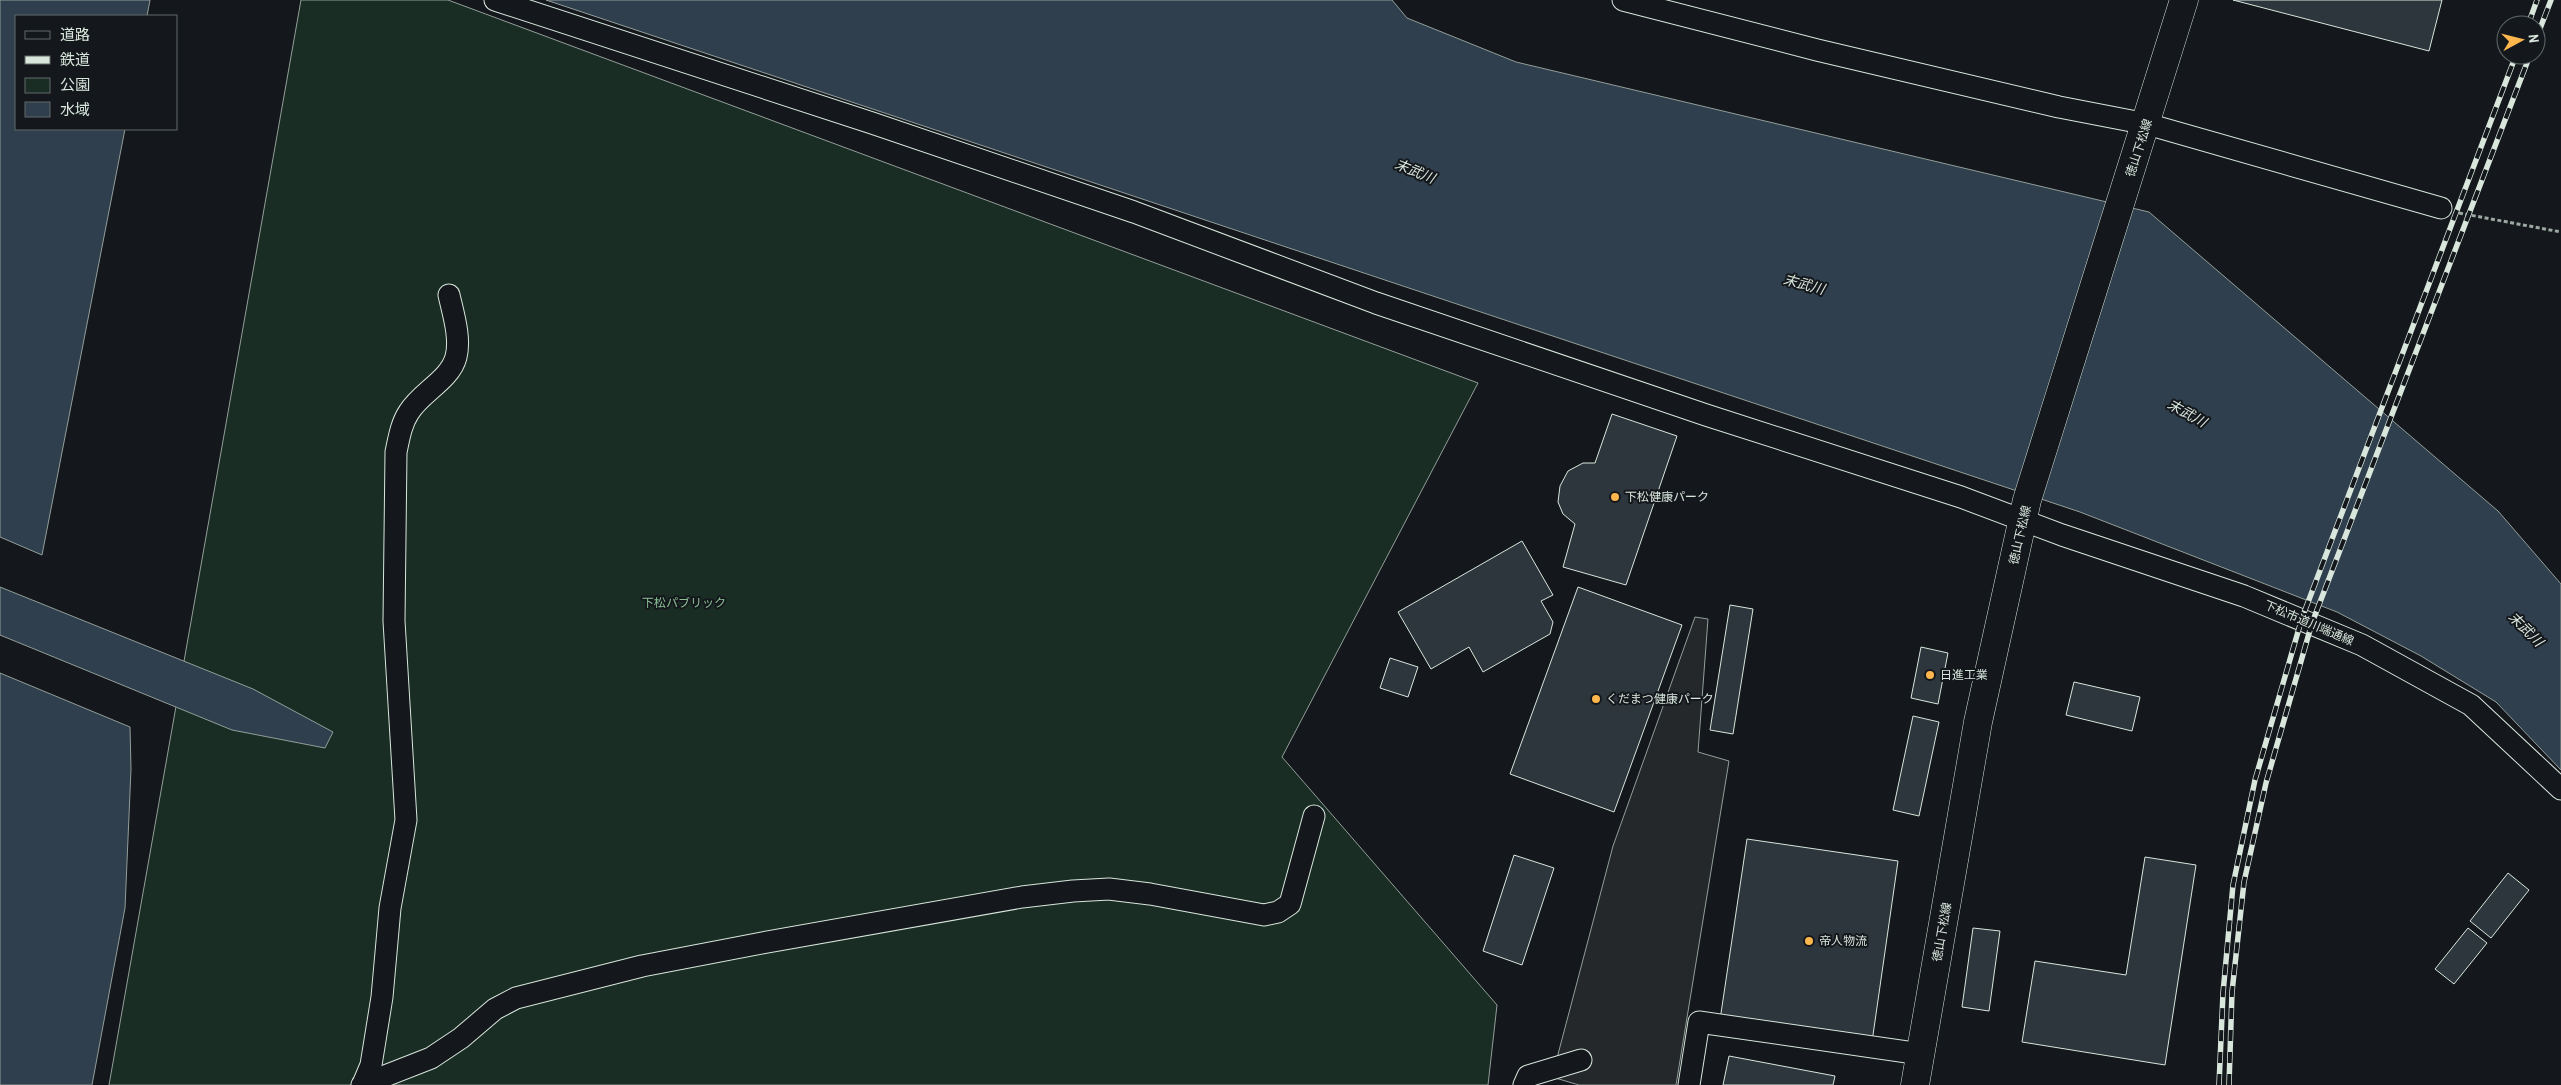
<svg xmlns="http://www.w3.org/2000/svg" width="2561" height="1085" font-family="'Archivo Narrow','Noto Sans JP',sans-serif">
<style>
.green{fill:#1a2d24;stroke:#939e99}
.parking{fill:#24282b;stroke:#939e99}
.water{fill:#2f3f4d;stroke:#939e99}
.building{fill:#2c363c;stroke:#d8e6dc}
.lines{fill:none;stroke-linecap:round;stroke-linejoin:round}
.minor-casing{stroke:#d8e6dc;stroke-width:23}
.major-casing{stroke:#d8e6dc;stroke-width:29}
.path{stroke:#9da8a2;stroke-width:3;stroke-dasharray:4 2.5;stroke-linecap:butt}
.minor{stroke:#14181c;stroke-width:21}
.major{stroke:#14181c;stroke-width:28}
.rail-casing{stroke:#d8e6dc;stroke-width:5.5}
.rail{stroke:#14181c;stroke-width:4;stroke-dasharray:11;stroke-linecap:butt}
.poi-dot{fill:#ffb74d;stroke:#14181c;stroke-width:2}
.labels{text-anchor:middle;stroke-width:4;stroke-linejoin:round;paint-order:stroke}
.street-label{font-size:12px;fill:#d8e6dc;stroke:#14181c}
.poi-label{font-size:12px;fill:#d8e6dc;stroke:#14181c;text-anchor:start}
.park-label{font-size:12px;fill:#8ac095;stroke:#14181c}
.water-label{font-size:14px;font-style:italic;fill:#d8e6dc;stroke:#14181c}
</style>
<rect width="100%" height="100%" fill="#14181c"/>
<!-- green -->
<polygon class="green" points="301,0 448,0 1478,383 1282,757 1497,1005 1488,1085 109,1085"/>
<!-- parking -->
<polygon class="parking" points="1695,617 1708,619 1698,752 1729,761 1676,1085 1579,1085 1552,1077 1613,846"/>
<!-- water -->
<g class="water">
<polygon points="0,0 150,0 147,16 16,16 16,129 125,129 42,555 0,537"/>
<polygon points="546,0 1392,0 1407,18 1516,62 2149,212 2498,511 2561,584 2561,770 2496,702 2421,656 2337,612 2080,512"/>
<polygon points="0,587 253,689 333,732 325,748 232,730 0,635"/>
<polygon points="0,673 130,727 131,769 125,908 92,1085 0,1085"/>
</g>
<!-- building -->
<g class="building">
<polygon points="2233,0 2442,0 2429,51"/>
<polygon points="1612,414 1677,436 1626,585 1563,567 1575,524 1563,514 1558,502 1560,486 1568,471 1583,463 1595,463"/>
<polygon points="1522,541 1553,595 1541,601 1553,622 1550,634 1483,672 1469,647 1431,669 1398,612"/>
<polygon points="1578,587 1682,625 1614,812 1510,774"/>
<polygon points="1730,605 1753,609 1733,734 1710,730"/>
<polygon points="1921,647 1948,653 1938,704 1911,698"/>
<polygon points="1390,658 1418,667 1408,697 1380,688"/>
<polygon points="2074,682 2140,697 2132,731 2066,715"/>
<polygon points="1913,716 1939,722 1919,816 1893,810"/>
<polygon points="1747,839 1898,861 1872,1042 1720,1020"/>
<polygon points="1514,855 1554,868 1522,965 1483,951"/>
<polygon points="2145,857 2196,865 2165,1065 2022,1042 2035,961 2126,975"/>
<polygon points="2508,873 2529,890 2491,938 2470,921"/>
<polygon points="1973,928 2000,931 1989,1011 1962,1007"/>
<polygon points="2468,928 2487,943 2454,984 2435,969"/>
<polygon points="1729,1056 1835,1076 1833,1085 1723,1085"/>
</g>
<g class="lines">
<defs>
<g id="minor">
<polyline points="495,0 872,123 1134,212 1376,303 1706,415 1961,497 2062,535 2244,596 2362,645 2471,705 2561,789"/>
<polyline points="1623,0 1817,50 2059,107 2147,124 2441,208"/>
<path d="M363,1084L371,1065L382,997L390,908L406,820L394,621L396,452C399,438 401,424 409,412C421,392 450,380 456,357C461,338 453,313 449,295"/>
<polyline points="362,1085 431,1058 461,1038 495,1009 516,998 642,966 762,943 1022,897 1073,891 1109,889 1150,894 1264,915 1278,912 1290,904 1314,816"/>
<polyline points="1524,1085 1528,1076 1581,1060"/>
<polyline points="1689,1085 1699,1022 1921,1054"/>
</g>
<polyline id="major" points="1915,1085 1978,722 2027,500 2184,0"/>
</defs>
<!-- minor casing -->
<use href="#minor" class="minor-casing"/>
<!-- major casing -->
<use href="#major" class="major-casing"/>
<!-- path -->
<polyline class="path" points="2459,213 2561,232"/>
<!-- minor -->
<use href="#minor" class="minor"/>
<!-- major -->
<use href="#major" class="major"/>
<defs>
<g id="rail">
<polyline points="2528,25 2537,0"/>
<polyline points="2536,39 2551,0"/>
<polyline points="2219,1085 2223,993 2233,885 2255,780 2302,618 2516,55"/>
<polyline points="2229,1085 2232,992 2244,882 2266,783 2312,623 2530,55"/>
</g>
</defs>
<!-- rail casing -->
<use href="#rail" class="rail-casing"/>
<!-- rail -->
<use href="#rail" class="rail"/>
</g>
<!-- markers -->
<g class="poi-dot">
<circle cx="1615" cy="497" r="5"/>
<circle cx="1930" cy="675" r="5"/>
<circle cx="1596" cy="699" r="5"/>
<circle cx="1809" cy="941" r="5"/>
</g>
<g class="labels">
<!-- street labels -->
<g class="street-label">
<text transform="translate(2139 148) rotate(-72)" y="4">徳山下松線</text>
<text transform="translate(2020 535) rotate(-77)" y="4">徳山下松線</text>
<text transform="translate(2309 623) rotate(23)" y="4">下松市道川端通線</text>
<text transform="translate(1942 932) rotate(-80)" y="4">徳山下松線</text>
</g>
<!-- poi labels -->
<g class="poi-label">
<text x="1625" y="501">下松健康パーク</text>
<text x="1940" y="679">日進工業</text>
<text x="1606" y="703">くだまつ健康パーク</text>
<text x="1819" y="945">帝人物流</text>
</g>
<!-- park labels -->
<g class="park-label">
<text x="684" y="607">下松パブリック</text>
</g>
<!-- water labels -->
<g class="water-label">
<text transform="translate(1415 171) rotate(22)" y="5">末武川</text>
<text transform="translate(1804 284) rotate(15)" y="5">末武川</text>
<text transform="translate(2187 413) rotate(29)" y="5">末武川</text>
<text transform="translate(2526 629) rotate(45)" y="5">末武川</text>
</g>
</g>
<!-- legend -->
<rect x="15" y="15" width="162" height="115" fill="#14181c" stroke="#626a69"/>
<rect x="25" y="31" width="25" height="8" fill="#14181c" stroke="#626a69"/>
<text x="60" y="40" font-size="15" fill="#d8e6dc">道路</text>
<rect x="25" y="56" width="25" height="8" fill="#d8e6dc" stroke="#626a69"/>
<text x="60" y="65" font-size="15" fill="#d8e6dc">鉄道</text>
<rect x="25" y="78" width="25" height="15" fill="#1a2d24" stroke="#626a69"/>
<text x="60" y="90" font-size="15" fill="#d8e6dc">公園</text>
<rect x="25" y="102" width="25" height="15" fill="#2f3f4d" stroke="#626a69"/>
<text x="60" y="115" font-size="15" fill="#d8e6dc">水域</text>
<!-- north arrow -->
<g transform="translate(2521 40) rotate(83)"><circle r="24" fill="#14181c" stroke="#626a69"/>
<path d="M0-4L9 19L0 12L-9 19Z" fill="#ffb74d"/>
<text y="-8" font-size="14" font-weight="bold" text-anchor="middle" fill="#d8e6dc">N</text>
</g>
</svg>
